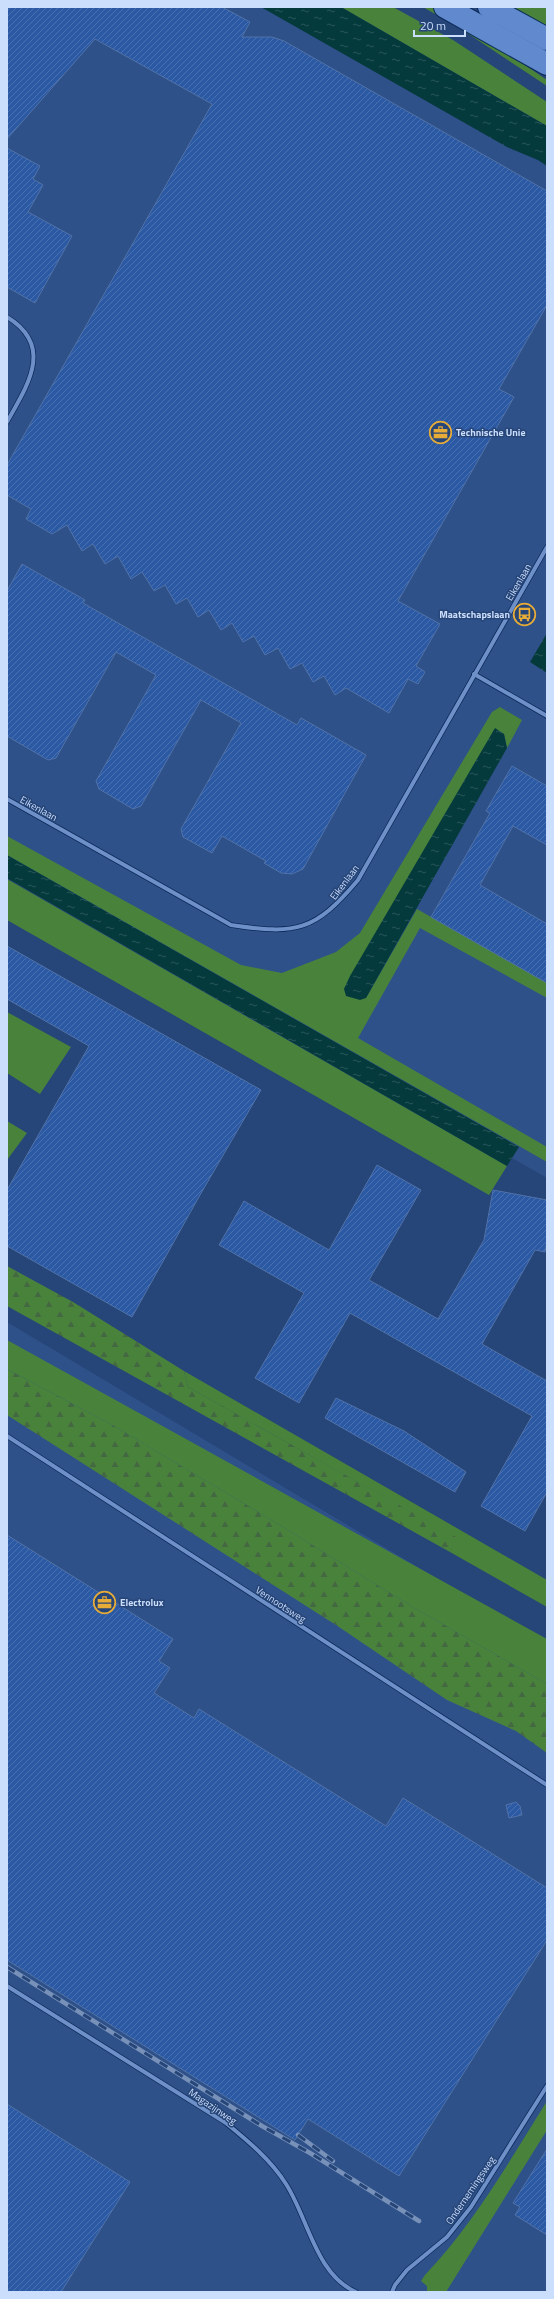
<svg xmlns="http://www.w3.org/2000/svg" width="554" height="2299" font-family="'Titillium Web',sans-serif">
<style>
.built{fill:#2f5189}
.grass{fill:#49833b}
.forest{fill:url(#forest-firs)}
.water{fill:url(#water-ripples)}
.building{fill:url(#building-hatch);stroke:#5072a8}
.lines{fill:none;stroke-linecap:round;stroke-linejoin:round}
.minor-casing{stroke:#0c2a5a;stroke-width:5.5}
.primary-casing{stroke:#0c2a5a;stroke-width:24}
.minor{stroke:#6d90c8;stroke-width:4}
.primary{stroke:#608acd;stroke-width:22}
.rail-casing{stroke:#7891b9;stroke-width:4.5}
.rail{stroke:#264578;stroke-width:3;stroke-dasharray:9;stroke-linecap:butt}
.labels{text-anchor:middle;stroke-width:3;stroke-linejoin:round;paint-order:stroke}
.poi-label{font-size:10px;font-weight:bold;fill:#cbdefc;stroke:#264578;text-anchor:start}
.street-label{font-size:10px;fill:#cbdefc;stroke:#264578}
</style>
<defs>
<pattern id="forest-firs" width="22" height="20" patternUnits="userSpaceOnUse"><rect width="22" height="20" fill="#49833b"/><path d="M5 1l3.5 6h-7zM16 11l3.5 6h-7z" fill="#446942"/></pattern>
<pattern id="water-ripples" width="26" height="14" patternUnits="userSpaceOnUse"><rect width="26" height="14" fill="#043a3c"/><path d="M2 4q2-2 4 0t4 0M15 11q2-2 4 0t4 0" fill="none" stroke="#275659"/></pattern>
<pattern id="building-hatch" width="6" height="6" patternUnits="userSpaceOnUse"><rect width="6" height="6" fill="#2c59a3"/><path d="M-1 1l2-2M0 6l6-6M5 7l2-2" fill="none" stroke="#4970b1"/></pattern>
</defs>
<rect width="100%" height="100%" fill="#264578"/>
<!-- built -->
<g class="built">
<polygon points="7,7 261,7 507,147 538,160 547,166 547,1178 7,871"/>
<polygon points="7,1322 547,1644 547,2292 7,2292"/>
</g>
<!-- grass -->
<g class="grass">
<polygon points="341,7 393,7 453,40 547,102 547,126"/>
<polygon points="423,7 435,7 463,23 547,80 547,86 461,29"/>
<polygon points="500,7 547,7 547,29"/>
<polygon points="500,707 522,720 507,748 504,734 495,729 344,989 366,998 417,909 547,983 547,998 420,928 358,1038 547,1147 547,1162 7,855 7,836 241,965 282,973 336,952 360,933 492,712"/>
<polygon points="7,879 507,1166 489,1195 7,920"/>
<polygon points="7,1012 71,1047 40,1094 7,1073"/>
<polygon points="7,1121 27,1133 7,1160"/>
<polygon points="7,1340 547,1639 547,1684 411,1606 278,1524 114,1426 7,1369"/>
<polygon points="184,1371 547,1580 547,1607 450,1552 457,1538 188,1387"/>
<path d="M547,2101V2130L446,2292H427V2286L421,2281L425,2275C474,2223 509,2162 547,2101Z"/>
</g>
<!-- forest -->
<g class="forest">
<polygon points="7,1266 73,1302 184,1371 188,1387 458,1538 450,1552 7,1306"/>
<polygon points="7,1369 114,1426 278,1524 411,1606 547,1684 547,1753 516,1731 447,1700 336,1625 7,1415"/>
</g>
<!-- water -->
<g class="water">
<polygon points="261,7 341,7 547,126 547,166 538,160 507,147"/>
<polygon points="547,633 547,673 530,662"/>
<polygon points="495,728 504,734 507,748 366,998 360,1000 346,996 344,989 350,976"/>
<polygon points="7,855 519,1147 507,1166 500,1162 7,878"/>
</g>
<!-- building -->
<g class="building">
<polygon points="7,7 222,7 250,22 242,37 272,37 284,41 547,191 547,305 499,389 514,397 398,601 440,624 416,666 425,672 418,684 408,679 389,713 346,688 335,695 324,676 313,682 302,663 290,669 278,648 265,655 254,636 243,642 232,623 221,630 209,610 198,617 187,598 176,604 165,585 154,591 142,572 131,579 118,556 105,564 93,544 82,551 67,525 52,534 26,519 31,509 7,495 7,465 212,104 95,39 7,139"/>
<polygon points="7,148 40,166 33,179 43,185 28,212 72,236 35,303 7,287"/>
<polygon points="22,564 85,600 83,603 297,725 301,718 366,755 303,869 292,874 281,873 264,863 266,861 222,836 212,853 183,837 181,829 241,723 201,700 141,806 133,809 99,789 96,781 156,675 116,652 56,758 48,760 7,736 7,591"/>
<polygon points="512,766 547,786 547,845 513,826 480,885 547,924 547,983 431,917 490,813 486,811"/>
<polygon points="7,946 261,1090 200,1195 132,1317 7,1246 7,1190 89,1046 7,999"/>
<polygon points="377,1165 421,1190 369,1280 438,1319 484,1240 493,1190 547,1200 547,1241 545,1252 535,1250 482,1344 547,1381 547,1492 525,1531 481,1506 532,1416 350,1313 299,1403 255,1378 304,1293 219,1245 244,1201 329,1250"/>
<polygon points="336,1398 404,1431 466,1472 455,1492 325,1418"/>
<polygon points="7,1535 173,1639 159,1661 170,1668 154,1693 194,1718 199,1709 386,1826 403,1798 547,1888 547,1940 399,2176 308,2119 295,2140 7,1960"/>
<polygon points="516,1802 520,1806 522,1815 509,1818 506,1805"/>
<polygon points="7,2104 130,2182 61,2292 7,2292"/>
<polygon points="547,2149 547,2235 515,2215 520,2207 513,2203"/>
</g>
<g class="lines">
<defs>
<g id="minor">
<path d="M7,317C55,346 27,386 7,422"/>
<polyline points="474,674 547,716"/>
<path d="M7,799L231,925C297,935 315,931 358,880L547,547"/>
<polyline points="7,1436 547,1785"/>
<path d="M7,1986L226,2123C248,2141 271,2160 286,2184C308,2218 316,2275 356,2292"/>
<polyline points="392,2292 395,2285 407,2270 447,2237 471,2207 547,2086"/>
</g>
<g id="primary">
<polyline points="445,7 547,64"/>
<polyline points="489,7 547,39"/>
</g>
</defs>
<!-- minor casing -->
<use href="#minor" class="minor-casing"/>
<!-- primary casing -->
<use href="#primary" class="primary-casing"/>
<!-- minor -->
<use href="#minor" class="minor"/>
<!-- primary -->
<use href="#primary" class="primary"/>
<defs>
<g id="rail">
<polyline points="7,1967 262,2126 310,2153 419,2221"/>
<polyline points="298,2135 333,2161"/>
</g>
</defs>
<!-- rail casing -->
<use href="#rail" class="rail-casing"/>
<!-- rail -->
<use href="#rail" class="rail"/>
</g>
<!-- icons -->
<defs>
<symbol id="office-ring" viewBox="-11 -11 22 22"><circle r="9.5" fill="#264578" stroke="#e7ac37" stroke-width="1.5"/><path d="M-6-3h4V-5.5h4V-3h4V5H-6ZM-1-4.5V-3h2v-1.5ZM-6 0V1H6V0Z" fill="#e7ac37"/></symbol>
<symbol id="bus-ring" viewBox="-11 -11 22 22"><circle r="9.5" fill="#264578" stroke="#e7ac37" stroke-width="1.5"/><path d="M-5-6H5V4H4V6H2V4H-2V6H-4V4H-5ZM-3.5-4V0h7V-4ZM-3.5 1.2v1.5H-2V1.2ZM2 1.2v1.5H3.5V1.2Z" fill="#e7ac37"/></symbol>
</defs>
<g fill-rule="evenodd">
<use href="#office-ring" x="428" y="420" width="25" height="25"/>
<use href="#bus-ring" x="512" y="602" width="25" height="25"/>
<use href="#office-ring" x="92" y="1590" width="25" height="25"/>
</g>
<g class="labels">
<!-- poi labels -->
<g class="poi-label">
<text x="456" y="436">Technische Unie</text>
<text x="510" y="618" text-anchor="end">Maatschapslaan</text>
<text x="120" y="1606">Electrolux</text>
</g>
<!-- street labels -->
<g class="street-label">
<text transform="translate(518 582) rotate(-60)" y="4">Eikenlaan</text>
<text transform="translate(39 808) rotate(29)" y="4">Eikenlaan</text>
<text transform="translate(344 882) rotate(-53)" y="4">Eikenlaan</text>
<text transform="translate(281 1604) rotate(33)" y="4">Vennootsweg</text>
<text transform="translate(213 2106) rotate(34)" y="4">Magazijnweg</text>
<text transform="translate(470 2190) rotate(-56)" y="4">Ondernemingsweg</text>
</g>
</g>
<!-- border -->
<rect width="554" height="2299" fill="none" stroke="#cbdefc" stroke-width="16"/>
<!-- scale -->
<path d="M414 30v6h51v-6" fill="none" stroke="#cbdefc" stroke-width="2"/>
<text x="420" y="30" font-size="12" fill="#cbdefc" stroke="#264578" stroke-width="3" paint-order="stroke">20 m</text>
</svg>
